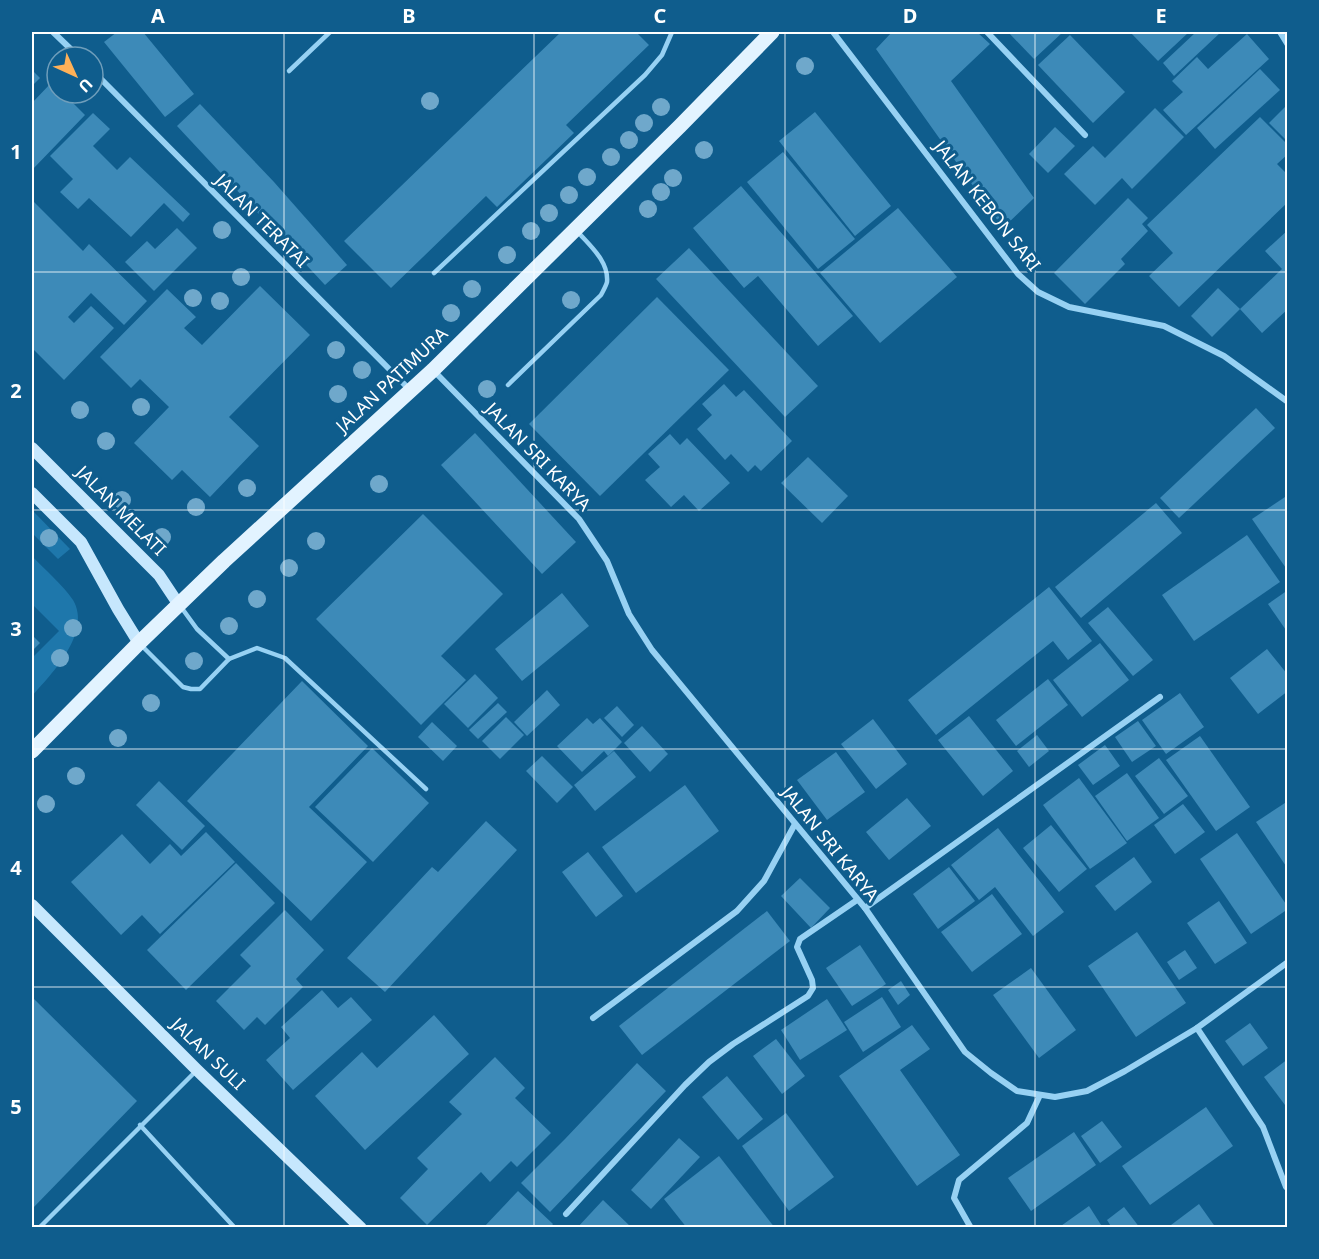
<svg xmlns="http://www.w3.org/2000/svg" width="1319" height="1259" font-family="'Noto Sans',sans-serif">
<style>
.green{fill:#1e77ab}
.building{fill:#3d8ab8}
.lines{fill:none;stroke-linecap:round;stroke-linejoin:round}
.lane{stroke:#97d1f3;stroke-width:4.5}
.street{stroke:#97d1f3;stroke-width:6}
.secondary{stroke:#c6e7fd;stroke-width:12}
.primary{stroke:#e2f3ff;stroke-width:15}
.tree{fill:#6fa8cb}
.grid{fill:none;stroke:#fff;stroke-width:1.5;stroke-opacity:0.55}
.labels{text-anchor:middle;stroke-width:6;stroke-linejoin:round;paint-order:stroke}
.street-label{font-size:18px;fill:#fff;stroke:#0f5d8d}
.neatline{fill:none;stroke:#fff;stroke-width:2}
.grid-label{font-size:20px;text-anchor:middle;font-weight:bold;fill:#fff}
</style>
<rect width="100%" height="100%" fill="#0f5d8d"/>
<!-- green -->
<g class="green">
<polygon points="32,510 70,549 58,559 32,533"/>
<path d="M32,556C45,570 62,584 73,600C92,632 52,674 32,696V658L59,631L32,604Z"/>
</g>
<!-- building -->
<g class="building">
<polygon points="117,32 143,32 194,94 165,117 104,42"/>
<polygon points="561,32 636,32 649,45 566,125 574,133 497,207 486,196 391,288 344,241"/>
<polygon points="892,32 977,32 990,44 951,81 1034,198 1003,228 876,49"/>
<polygon points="1008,32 1063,32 1034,59"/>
<polygon points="1130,32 1189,32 1158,61"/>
<polygon points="1196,32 1221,32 1174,76 1163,63"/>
<polygon points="1247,34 1269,59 1186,135 1163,110 1183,92 1172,81 1197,57 1208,69"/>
<polygon points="1070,35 1125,92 1093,123 1038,65"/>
<polygon points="1260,69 1280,90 1215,149 1197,128"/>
<polygon points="32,70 40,78 32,86"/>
<polygon points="52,82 57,87 57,93 63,93 85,115 32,170 32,103"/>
<polygon points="200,104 274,182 347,265 325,285 177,126"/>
<polygon points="1288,104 1288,142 1269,123"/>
<polygon points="1155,108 1184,137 1132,189 1122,178 1095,205 1064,174 1093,146 1105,158"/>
<polygon points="815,112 891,206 855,236 779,141"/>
<polygon points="93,113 110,129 93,146 117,170 130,157 190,214 183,222 164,203 131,237 89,198 78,209 60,192 73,179 50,156"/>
<polygon points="1260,117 1288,145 1288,154 1277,164 1288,175 1288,202 1179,307 1149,276 1173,253 1147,225"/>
<polygon points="1055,127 1075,146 1048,173 1029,154"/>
<polygon points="783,152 855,239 818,269 747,182"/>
<polygon points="741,186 853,316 818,346 758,276 744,288 693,228"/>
<polygon points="1128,198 1148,218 1142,224 1148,231 1121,259 1125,264 1085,304 1054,273"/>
<polygon points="32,200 83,251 89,244 147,301 124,325 91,293 68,317 74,323 91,306 114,328 64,380 32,348"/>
<polygon points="898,208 957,277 880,343 820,273"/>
<polygon points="177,228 197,248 154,291 125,262 147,241 155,249"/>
<polygon points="1288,230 1288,309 1262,333 1240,309 1282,269 1265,251"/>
<polygon points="689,248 818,386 785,417 656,279"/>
<polygon points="260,286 310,335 229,417 259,446 210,497 182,470 172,480 134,443 169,407 140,379 131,388 100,357 167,289 196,317 184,328 202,345"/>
<polygon points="1218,288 1240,309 1212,337 1191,316"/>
<polygon points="657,297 729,370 600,496 529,424"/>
<polygon points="724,384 736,397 744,390 792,441 761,471 755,465 748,472 731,454 725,460 697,429 712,415 702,404"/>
<polygon points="1256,408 1275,428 1179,518 1160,498"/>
<polygon points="475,433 576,542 542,574 441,465"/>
<polygon points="670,434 680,445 687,438 730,483 699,511 684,495 671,507 645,480 660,467 648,454"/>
<polygon points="808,457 848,496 822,523 781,483"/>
<polygon points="1288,495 1288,571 1252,519"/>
<polygon points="1156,503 1182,533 1081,618 1055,587"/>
<polygon points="423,514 503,594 441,656 466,680 421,725 316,619"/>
<polygon points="1247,535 1280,582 1194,641 1162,595"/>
<polygon points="1049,587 1092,641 1068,660 1053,641 936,735 908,700"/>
<polygon points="1288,590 1288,633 1268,604"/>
<polygon points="562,593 589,626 522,681 495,649"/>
<polygon points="1108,607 1153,660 1133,676 1088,623"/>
<polygon points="32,635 40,643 32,651"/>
<polygon points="1100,643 1129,680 1082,717 1053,680"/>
<polygon points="1267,649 1288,675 1288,691 1258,714 1230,678"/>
<polygon points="475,674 498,698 468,728 444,704"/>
<polygon points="1048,679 1068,705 1016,746 996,720"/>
<polygon points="302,681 368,746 309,807 367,862 311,921 187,801"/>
<polygon points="547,690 560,705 527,736 514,722"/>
<polygon points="1180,693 1204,727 1166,754 1142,720"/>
<polygon points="498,703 507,712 478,739 469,730"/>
<polygon points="617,706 634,725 622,737 604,718"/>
<polygon points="969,716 1013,771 983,796 938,740"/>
<polygon points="506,717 524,735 500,759 482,741"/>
<polygon points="587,718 593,724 600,718 622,742 608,756 604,751 582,772 557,746"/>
<polygon points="873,719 907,764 876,789 841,744"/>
<polygon points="1138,721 1156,746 1132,762 1115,737"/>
<polygon points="432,722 457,746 443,761 418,737"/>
<polygon points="642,726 668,754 650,772 624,743"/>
<polygon points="1037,735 1049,751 1029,767 1017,751"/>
<polygon points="1200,736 1250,807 1216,831 1166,760"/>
<polygon points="1105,745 1120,766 1093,785 1078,765"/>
<polygon points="372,748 429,803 373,862 315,807"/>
<polygon points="614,751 636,777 595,811 574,785"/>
<polygon points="836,752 865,792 827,820 797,780"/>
<polygon points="542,756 573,787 557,803 526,771"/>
<polygon points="1159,758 1188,796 1164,814 1135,776"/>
<polygon points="1127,773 1159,818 1127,841 1095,796"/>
<polygon points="1079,778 1127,843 1090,869 1043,805"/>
<polygon points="159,781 205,826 182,850 136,805"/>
<polygon points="685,785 719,831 636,893 602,847"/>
<polygon points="907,798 931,826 889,860 866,832"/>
<polygon points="1288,801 1288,869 1256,822"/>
<polygon points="1183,804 1205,832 1175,854 1154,825"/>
<polygon points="486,821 517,850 385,992 347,958 432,867 438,872"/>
<polygon points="1051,825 1087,869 1059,892 1023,848"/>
<polygon points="998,828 1064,912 1033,936 995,887 979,900 951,865"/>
<polygon points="206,832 235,862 160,934 142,915 121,935 71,882 122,834 150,864 170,844 181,856"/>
<polygon points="1237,833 1288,907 1288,909 1251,934 1200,859"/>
<polygon points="588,852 623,896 596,917 562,872"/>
<polygon points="1134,857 1152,882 1115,911 1095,886"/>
<polygon points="236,863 275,903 186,990 147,950"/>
<polygon points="949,867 975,901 938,929 913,894"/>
<polygon points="800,878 830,908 811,928 781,896"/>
<polygon points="992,894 1022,934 972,972 941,932"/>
<polygon points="1219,901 1247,943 1215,964 1187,923"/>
<polygon points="285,910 324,950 296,979 303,987 265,1025 257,1017 244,1030 216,1001 251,966 240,955"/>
<polygon points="767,911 790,941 642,1055 619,1026"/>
<polygon points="1137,932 1186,1003 1136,1037 1088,966"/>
<polygon points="860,945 886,984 852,1006 826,968"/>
<polygon points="1185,950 1197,968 1179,980 1167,962"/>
<polygon points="1031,968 1076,1030 1039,1058 993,995"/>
<polygon points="901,981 910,995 898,1005 888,990"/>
<polygon points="322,990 338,1008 351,997 372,1020 293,1090 266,1060 290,1038 281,1027"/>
<polygon points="32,997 137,1101 32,1209"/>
<polygon points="882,997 901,1027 863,1052 844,1022"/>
<polygon points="827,999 847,1030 800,1060 781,1030"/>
<polygon points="434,1015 469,1054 365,1150 315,1096 362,1052 377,1068"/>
<polygon points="1250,1023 1268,1048 1243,1066 1225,1041"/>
<polygon points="912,1025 930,1049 900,1070 960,1155 917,1186 839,1076"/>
<polygon points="776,1039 805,1076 782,1094 753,1056"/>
<polygon points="495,1057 525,1088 515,1098 551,1133 517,1167 511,1161 490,1182 481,1172 427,1225 400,1198 428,1169 417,1158 462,1114 449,1102"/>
<polygon points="1288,1059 1288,1109 1264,1077"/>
<polygon points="637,1063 666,1091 550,1212 521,1183 565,1139"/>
<polygon points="727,1076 763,1119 738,1140 702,1097"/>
<polygon points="1206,1107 1233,1146 1150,1205 1122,1166"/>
<polygon points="786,1113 834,1177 789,1211 742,1146"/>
<polygon points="1102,1121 1122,1147 1100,1163 1081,1136"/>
<polygon points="1074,1132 1096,1165 1031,1211 1008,1178"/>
<polygon points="679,1138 700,1157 651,1209 631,1190"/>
<polygon points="719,1156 775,1228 687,1228 664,1199"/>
<polygon points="518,1191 553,1224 550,1228 483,1228"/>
<polygon points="603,1200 632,1228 577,1228"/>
<polygon points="1199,1204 1216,1228 1167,1228"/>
<polygon points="1089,1206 1103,1228 1058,1228"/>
<polygon points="1124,1207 1140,1228 1112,1228 1107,1220"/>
</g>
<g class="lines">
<!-- lane -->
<g class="lane">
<polyline points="289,71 330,32"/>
<polyline points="434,273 645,75 662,55 672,32"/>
<path d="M508,385L601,295C603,291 606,286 607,282C609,261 589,245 577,231"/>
<polyline points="181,607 197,629 229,659"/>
<polyline points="142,646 183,687 191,689 200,689 229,659 257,648 285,658 426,789"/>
<polyline points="140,1125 235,1228"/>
<polyline points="39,1228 195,1072"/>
</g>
<!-- street -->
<g class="street">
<polyline points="53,32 79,57"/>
<polyline points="833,32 1018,274 1038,292 1069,307 1164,326 1224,356 1288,402"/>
<polyline points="987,32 1085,135"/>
<polyline points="1280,32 1288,45"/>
<polyline points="93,71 410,390"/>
<polyline points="433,370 579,519 607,561 629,614 652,650 865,908 965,1052 991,1073 1017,1091 1055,1097 1087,1091 1125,1071 1197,1028 1288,962"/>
<polyline points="865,908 1160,697"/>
<polyline points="593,1018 737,911 764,881 795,824"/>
<polyline points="1197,1028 1263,1127 1286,1187"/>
<polyline points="566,1214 685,1085 709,1062 733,1044 808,996 813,988 812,980 797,947 800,939 857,900"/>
<polyline points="971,1228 954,1198 959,1180 1027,1123 1040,1095"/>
</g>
<!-- secondary -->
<g class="secondary">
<polyline points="32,448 159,575 179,605"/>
<polyline points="32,493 81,542 118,609 139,643"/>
<polyline points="32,905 197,1070 361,1228"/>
</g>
<!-- primary -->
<polyline class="primary" points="32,751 139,643 224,561 433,370 680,126 772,32"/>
</g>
<!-- trees -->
<g class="tree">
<circle cx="805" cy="66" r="9"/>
<circle cx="430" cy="101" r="9"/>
<circle cx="661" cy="107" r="9"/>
<circle cx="644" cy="123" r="9"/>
<circle cx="629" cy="140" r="9"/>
<circle cx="704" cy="150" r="9"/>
<circle cx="611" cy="157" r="9"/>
<circle cx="587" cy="177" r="9"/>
<circle cx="673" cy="178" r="9"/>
<circle cx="661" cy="192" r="9"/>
<circle cx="569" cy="195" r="9"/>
<circle cx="648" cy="209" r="9"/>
<circle cx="549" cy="213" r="9"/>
<circle cx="222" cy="230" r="9"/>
<circle cx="531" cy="231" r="9"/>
<circle cx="507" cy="255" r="9"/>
<circle cx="241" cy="277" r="9"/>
<circle cx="472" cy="289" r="9"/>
<circle cx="193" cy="298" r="9"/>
<circle cx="571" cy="300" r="9"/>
<circle cx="220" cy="301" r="9"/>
<circle cx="451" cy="313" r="9"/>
<circle cx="336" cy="350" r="9"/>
<circle cx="362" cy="370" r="9"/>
<circle cx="487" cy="389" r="9"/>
<circle cx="338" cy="394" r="9"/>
<circle cx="141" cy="407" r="9"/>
<circle cx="80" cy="410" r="9"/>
<circle cx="106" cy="441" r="9"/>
<circle cx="379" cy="484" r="9"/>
<circle cx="247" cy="488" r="9"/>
<circle cx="122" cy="500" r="9"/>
<circle cx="196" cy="507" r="9"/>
<circle cx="162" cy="537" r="9"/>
<circle cx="49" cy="538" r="9"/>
<circle cx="316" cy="541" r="9"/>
<circle cx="289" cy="568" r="9"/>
<circle cx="257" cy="599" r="9"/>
<circle cx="229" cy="626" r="9"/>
<circle cx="73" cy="628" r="9"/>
<circle cx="60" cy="658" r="9"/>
<circle cx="194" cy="661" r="9"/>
<circle cx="151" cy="703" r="9"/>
<circle cx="118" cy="738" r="9"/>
<circle cx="76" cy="776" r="9"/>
<circle cx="46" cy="804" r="9"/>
</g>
<!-- grid -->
<path class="grid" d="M284,32V1228M534,32V1228M785,32V1228M1035,32V1228M32,272H1288M32,510H1288M32,749H1288M32,987H1288"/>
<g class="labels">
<!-- street labels -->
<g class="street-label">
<text transform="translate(987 206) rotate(52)" y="6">JALAN KEBON SARI</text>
<text transform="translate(262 221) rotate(45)" y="6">JALAN TERATAI</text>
<text transform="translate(392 380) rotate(-43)" y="6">JALAN PATIMURA</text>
<text transform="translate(538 457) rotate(46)" y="6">JALAN SRI KARYA</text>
<text transform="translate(121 511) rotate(45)" y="6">JALAN MELATI</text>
<text transform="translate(830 844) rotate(51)" y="6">JALAN SRI KARYA</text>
<text transform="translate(208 1054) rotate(44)" y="6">JALAN SULI</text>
</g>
</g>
<!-- border -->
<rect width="1319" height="1259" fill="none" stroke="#0f5d8d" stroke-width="66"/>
<!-- north arrow -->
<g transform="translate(75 75) rotate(135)"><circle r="28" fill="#0f5d8d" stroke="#6f9ebb" stroke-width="1.5"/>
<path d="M0-4.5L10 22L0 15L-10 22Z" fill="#ffb158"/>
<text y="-9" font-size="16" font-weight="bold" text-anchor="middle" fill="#ffffff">U</text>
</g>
<rect x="33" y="33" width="1253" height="1193" class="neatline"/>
<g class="grid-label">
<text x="158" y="23">A</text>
<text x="409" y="23">B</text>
<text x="660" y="23">C</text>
<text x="910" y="23">D</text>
<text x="1161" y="23">E</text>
<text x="16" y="159">1</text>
<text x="16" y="398">2</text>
<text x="16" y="636">3</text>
<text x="16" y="875">4</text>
<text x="16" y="1114">5</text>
</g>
</svg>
